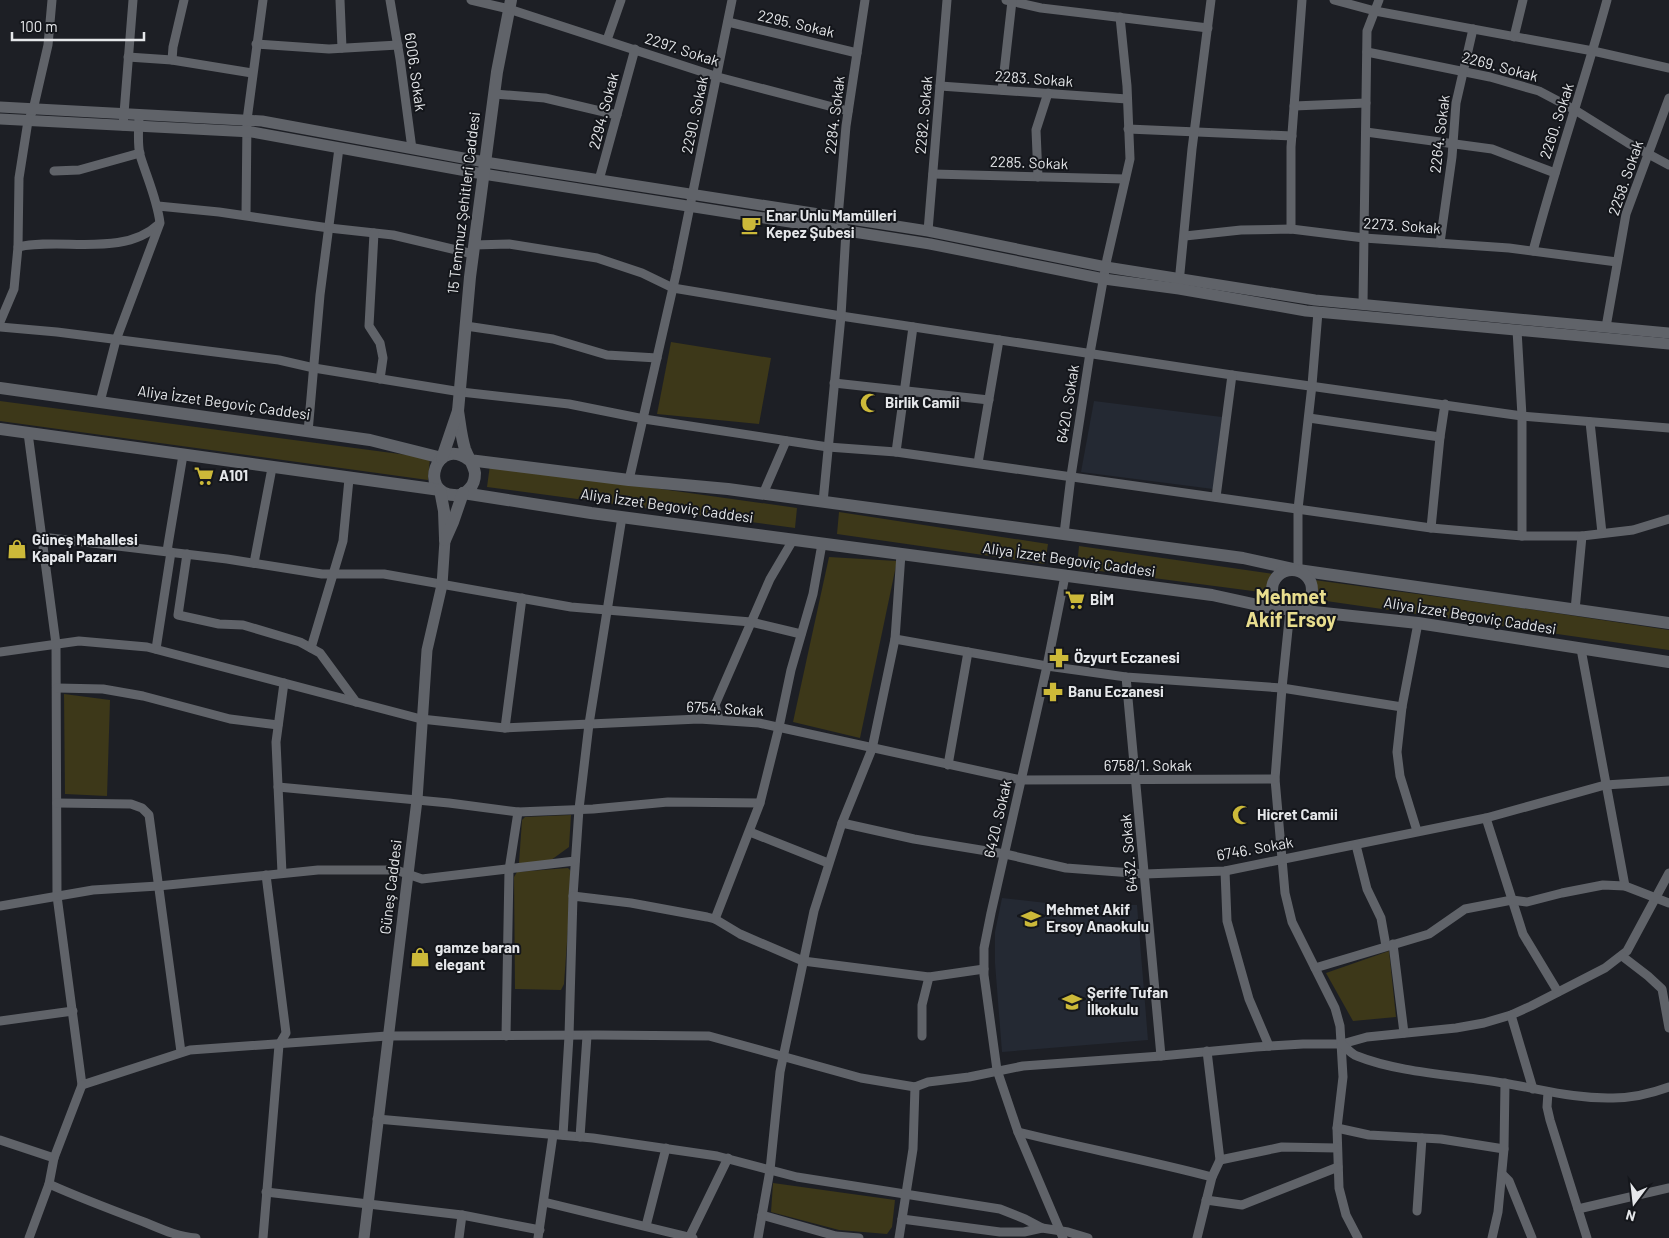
<svg xmlns="http://www.w3.org/2000/svg" width="1669" height="1238" font-family="Barlow,sans-serif">
<style>
.built{fill:#242933}
.green{fill:#3d3819}
.lines{fill:none;stroke-linecap:round;stroke-linejoin:round}
.minor{stroke:#606369;stroke-width:9}
.tertiary{stroke:#606369;stroke-width:11}
.secondary{stroke:#606369;stroke-width:12}
.labels{text-anchor:middle;stroke-width:4;stroke-linejoin:round;paint-order:stroke}
.street-label{font-size:15px;fill:#e5e7ea;stroke:#14161b}
.poi-label{font-size:15px;font-weight:bold;fill:#e5e7ea;stroke:#14161b;text-anchor:start}
.district-label{font-size:20px;font-weight:bold;fill:#e8dd8e;stroke:#14161b}
</style>
<rect width="100%" height="100%" fill="#1d1f25"/>
<!-- built -->
<g class="built">
<polygon points="1094,401 1222,417 1213,489 1081,472"/>
<polygon points="1002,898 1064,905 1137,905 1148,1040 1002,1052 995,963 995,932"/>
</g>
<!-- green -->
<g class="green">
<polygon points="671,342 771,358 759,424 657,414"/>
<polygon points="0,401 430,458 428,480 0,421"/>
<polygon points="490,465 797,508 795,528 487,487"/>
<polygon points="839,512 1048,544 1045,564 837,534"/>
<polygon points="1079,546 1273,574 1268,593 1077,568"/>
<polygon points="829,557 897,561 860,738 793,722"/>
<polygon points="1307,579 1528,609 1669,630 1669,650 1305,598"/>
<polygon points="64,694 110,700 107,796 65,794"/>
<polygon points="571,815 569,847 547,863 519,863 522,820 525,817"/>
<polygon points="568,868 572,872 564,984 561,990 515,989 514,877 517,872"/>
<polygon points="1389,951 1396,1017 1353,1021 1326,973"/>
<polygon points="773,1183 895,1200 892,1227 887,1234 839,1230 771,1212"/>
</g>
<g class="lines">
<!-- minor -->
<g class="minor">
<polyline points="340,0 342,48"/>
<polyline points="390,0 400,59 412,149"/>
<polyline points="471,0 509,9 718,77 848,111"/>
<polyline points="1006,0 1041,8 1208,28"/>
<polyline points="1334,0 1375,11 1593,51 1669,68"/>
<polyline points="728,22 857,53"/>
<polyline points="1514,37 1523,0"/>
<polyline points="607,40 621,0"/>
<polyline points="256,44 329,49 398,45"/>
<polyline points="1367,52 1490,77 1539,91 1575,110 1628,143 1669,165"/>
<polyline points="128,57 172,60 252,73"/>
<polyline points="172,60 173,47 184,0"/>
<polyline points="940,86 1127,99"/>
<polyline points="1002,90 1012,1"/>
<polyline points="494,94 545,98 617,115"/>
<polyline points="1294,106 1366,103"/>
<polyline points="123,126 133,0"/>
<polyline points="1128,129 1292,136"/>
<polyline points="1366,132 1492,149 1555,173"/>
<polyline points="54,171 79,170 140,153"/>
<polyline points="933,174 1125,179"/>
<polyline points="1038,177 1036,130 1048,93"/>
<polyline points="599,180 635,49"/>
<polyline points="158,206 219,212 329,228 393,235 473,254"/>
<polyline points="246,215 247,120 263,0"/>
<polyline points="1291,229 1291,147 1302,0"/>
<polyline points="928,231 947,0"/>
<polyline points="374,233 369,326 380,343 383,358 380,379"/>
<polyline points="1185,236 1241,230 1291,229 1364,238 1509,248 1617,262"/>
<polyline points="1440,243 1452,157 1456,103 1473,29"/>
<path d="M18,247C61,237 123,258 159,224"/>
<path d="M1533,251C1555,167 1584,84 1607,0"/>
<polyline points="1179,283 1192,149 1211,0"/>
<polyline points="1363,304 1367,31 1379,0"/>
<polyline points="0,322 14,289 18,247 19,178 28,121 33,110 48,45 52,0"/>
<polyline points="466,326 553,339 607,355 657,358"/>
<polyline points="0,327 57,332 279,360 314,368 461,392 569,404 644,419 828,447 896,452 1431,528 1522,536 1522,416 1232,375 841,316 673,288 642,273 597,258 509,244 474,245"/>
<polyline points="1606,327 1626,214 1669,98"/>
<polyline points="1517,330 1522,416 1669,428"/>
<polyline points="834,383 989,400"/>
<path d="M100,402L116,340L160,223C157,199 147,178 140,155C137,142 139,128 139,115"/>
<polyline points="1309,418 1440,437"/>
<polyline points="1590,422 1602,533"/>
<polyline points="308,432 320,295 339,148"/>
<polyline points="28,433 56,644 57,896 82,1085 190,1050 387,1036 597,1035 709,1036 861,1078 915,1087 928,1082 969,1077 1023,1066 1161,1056 1256,1047 1303,1044 1342,1044 1367,1037 1456,1028 1484,1023 1511,1015 1531,1006 1605,968 1627,951 1669,873"/>
<polyline points="896,452 913,327"/>
<polyline points="978,463 999,340"/>
<polyline points="629,480 677,270 732,0"/>
<polyline points="763,494 786,441"/>
<polyline points="1216,497 1232,375"/>
<polyline points="823,502 841,316 846,231 838,217 846,126 865,0"/>
<polyline points="1431,528 1440,437 1445,404"/>
<polyline points="1064,534 1071,476 1090,353 1107,259 1130,159 1127,86 1120,17"/>
<polyline points="1522,536 1582,536 1633,530 1669,519"/>
<polyline points="42,537 227,559 322,574 384,574 571,607 751,622 801,634"/>
<polyline points="167,551 183,455"/>
<polyline points="187,554 178,615 219,624 243,625 300,642 320,653 356,702"/>
<polyline points="254,563 272,468"/>
<polyline points="1298,570 1298,509 1312,385 1318,312"/>
<polyline points="1290,610 1282,688 1275,779 1285,893 1292,922 1335,1008 1340,1026 1343,1077 1337,1128 1339,1188 1346,1215 1358,1238"/>
<polyline points="1575,610 1582,536"/>
<polyline points="895,639 1047,666 1126,677 1282,688 1402,707"/>
<polyline points="311,648 343,541 349,479"/>
<polyline points="156,649 171,552"/>
<polyline points="1581,649 1625,886"/>
<polyline points="0,652 79,641 147,647 421,719 505,728 699,719 759,723 1021,780 1275,779"/>
<polyline points="1126,677 1161,1056"/>
<polyline points="57,688 103,689 143,696 230,719 278,725"/>
<polyline points="719,719 715,705 770,579 793,540"/>
<polyline points="505,728 522,598"/>
<polyline points="948,765 968,652"/>
<polyline points="278,787 449,803 518,812 593,809 668,802 760,803"/>
<polyline points="57,803 131,804 142,808 149,815 181,1052"/>
<polyline points="1486,818 1523,934 1558,992"/>
<polyline points="842,823 914,839 1005,854 1066,868 1145,874 1225,871 1486,818 1605,785 1669,781"/>
<polyline points="1417,831 1400,776 1397,752 1402,707 1418,623"/>
<polyline points="750,832 828,863"/>
<polyline points="1356,845 1367,889 1381,918 1386,946"/>
<polyline points="1225,871 1227,921 1249,999 1269,1046"/>
<polyline points="282,873 276,742 284,683"/>
<polyline points="573,896 579,809 589,724 622,517"/>
<polyline points="0,906 93,890 158,886 318,870 396,870 422,879 575,861"/>
<polyline points="715,919 760,803 779,727 791,670 813,594 822,544"/>
<polyline points="1393,944 1404,1033"/>
<polyline points="1622,956 1648,976 1662,989 1669,1028"/>
<polyline points="1315,968 1429,934 1465,909 1512,900 1527,902 1562,893 1603,885 1625,886 1669,903"/>
<polyline points="1511,1015 1533,1089"/>
<polyline points="0,1021 73,1011"/>
<polyline points="506,1036 509,870 518,812"/>
<polyline points="922,1036 922,1005 929,977"/>
<path d="M1342,1044C1347,1048 1351,1054 1357,1056C1399,1073 1458,1075 1503,1083C1541,1089 1574,1099 1613,1098C1633,1098 1650,1094 1669,1087"/>
<polyline points="1548,1092 1547,1107 1550,1120 1587,1238"/>
<polyline points="377,1119 593,1138 717,1156 797,1177 1000,1209 1025,1219 1042,1228"/>
<polyline points="1337,1128 1369,1135 1441,1139 1504,1149"/>
<path d="M1018,1132C1083,1148 1148,1160 1212,1177"/>
<polyline points="563,1135 569,1036 573,896 631,903 707,917 715,919 740,934 803,961 929,977 984,969"/>
<polyline points="580,1137 587,1036"/>
<polyline points="0,1140 54,1158"/>
<polyline points="1220,1160 1282,1147 1337,1148"/>
<polyline points="1502,1174 1509,1181 1532,1238"/>
<path d="M49,1184C80,1198 112,1210 144,1222C161,1229 178,1237 196,1238"/>
<polyline points="266,1192 462,1215 540,1230"/>
<polyline points="1206,1200 1242,1205 1338,1167"/>
<polyline points="544,1202 693,1238"/>
<polyline points="1578,1209 1669,1188"/>
<polyline points="1417,1211 1422,1138"/>
<polyline points="762,1215 836,1236 859,1238"/>
<polyline points="902,1219 1000,1232 1024,1232 1042,1228 1068,1232 1088,1238"/>
<polyline points="646,1226 666,1148"/>
<polyline points="29,1238 49,1184 54,1158 82,1085"/>
<polyline points="263,1238 279,1045 286,1033 266,875"/>
<polyline points="459,1238 462,1215"/>
<polyline points="538,1238 553,1135"/>
<polyline points="689,1238 728,1158"/>
<polyline points="758,1238 770,1170 780,1072 814,911 842,823 872,749 895,639 901,554"/>
<polyline points="899,1238 913,1149 915,1087"/>
<polyline points="1063,1238 1018,1132 997,1070 984,975 984,948 991,913 1047,666 1065,576"/>
<polyline points="1197,1238 1212,1177 1220,1160 1207,1051"/>
<polyline points="1492,1238 1498,1212 1504,1149 1505,1083"/>
</g>
<!-- tertiary -->
<g class="tertiary">
<polyline points="0,107 262,121 485,162 928,231 1106,267 1315,300 1669,333"/>
<polyline points="0,119 252,132 483,174 930,244 1104,279 1179,289 1306,311 1669,344"/>
<polyline points="364,1238 417,800 427,650 442,585 445,540"/>
</g>
<!-- secondary -->
<g class="secondary">
<polyline points="0,388 370,440 442,458"/>
<path d="M458,411C460,423 461,436 465,449C468,457 474,466 475,473C475,478 474,484 470,488C466,493 460,496 454,495C418,494 436,435 469,460L629,480L728,489L1243,558L1298,570L1669,623"/>
<polyline points="0,429 440,490"/>
<polyline points="442,458 458,411 470,277 497,72 511,0"/>
<polyline points="440,490 444,511 445,538"/>
<polyline points="463,493 591,513 1212,595 1267,607 1418,623 1669,662"/>
<polyline points="445,540 453,522 463,493"/>
<circle cx="1292" cy="590" r="20"/>
</g>
</g>
<!-- icons -->
<defs>
<symbol id="cafe-bare" viewBox="-9 -9 18 18"><path d="M-5.5-4.5H6V0H3Q3 3.5 0 3.5H-2.5Q-5.5 3.5-5.5 0ZM3-3.2v2h1.7v-2ZM-6 4.5H4V6H-6Z" fill="#ccb939" stroke="#14161b" stroke-width="2.5" paint-order="stroke"/></symbol>
<symbol id="mosque-bare" viewBox="-9 -9 18 18"><path d="M3.5-4.9A6 6 0 1 0 3.5 4.9A5 5 0 1 1 3.5-4.9Z" fill="#ccb939" stroke="#14161b" stroke-width="2.5" paint-order="stroke"/></symbol>
<symbol id="supermarket-bare" viewBox="-9 -9 18 18"><path d="M-6-5.5h2.5l.6 2H6L4.5 2H-2.5L-4.4-4H-6ZM-1.5 3.2a1.3 1.3 0 1 0 .1 0ZM3 3.2a1.3 1.3 0 1 0 .1 0Z" fill="#ccb939" stroke="#14161b" stroke-width="2.5" paint-order="stroke"/></symbol>
<symbol id="shop-bare" viewBox="-9 -9 18 18"><path d="M-5-2.5h2.3a2.7 3.5 0 0 1 5.4 0H5L5.5 6h-11ZM-1.5-2.5h3a1.5 2.3 0 0 0-3 0Z" fill="#ccb939" stroke="#14161b" stroke-width="2.5" paint-order="stroke"/></symbol>
<symbol id="pharmacy-bare" viewBox="-9 -9 18 18"><path d="M-2-6h4v4h4v4h-4v4h-4v-4h-4v-4h4Z" fill="#ccb939" stroke="#14161b" stroke-width="2.5" paint-order="stroke"/></symbol>
<symbol id="school-bare" viewBox="-9 -9 18 18"><path d="M0-5L7-2L0 1L-7-2ZM-4 1L0 2.5L4 1V4Q0 6-4 4Z" fill="#ccb939" stroke="#14161b" stroke-width="2.5" paint-order="stroke"/></symbol>
</defs>
<g fill-rule="evenodd">
<use href="#cafe-bare" x="737" y="211" width="28" height="28"/>
<use href="#mosque-bare" x="856" y="389" width="28" height="28"/>
<use href="#supermarket-bare" x="190" y="462" width="28" height="28"/>
<use href="#shop-bare" x="3" y="535" width="28" height="28"/>
<use href="#supermarket-bare" x="1061" y="586" width="28" height="28"/>
<use href="#pharmacy-bare" x="1045" y="644" width="28" height="28"/>
<use href="#pharmacy-bare" x="1039" y="678" width="28" height="28"/>
<use href="#mosque-bare" x="1228" y="801" width="28" height="28"/>
<use href="#school-bare" x="1017" y="905" width="28" height="28"/>
<use href="#shop-bare" x="406" y="943" width="28" height="28"/>
<use href="#school-bare" x="1058" y="988" width="28" height="28"/>
</g>
<g class="labels">
<!-- street labels -->
<g class="street-label">
<text transform="translate(796 24) rotate(13)" y="5">2295. Sokak</text>
<text transform="translate(682 50) rotate(18)" y="5">2297. Sokak</text>
<text transform="translate(1500 67) rotate(15)" y="5">2269. Sokak</text>
<text transform="translate(415 72) rotate(82)" y="5">6006. Sokak</text>
<text transform="translate(1034 79) rotate(4)" y="5">2283. Sokak</text>
<text transform="translate(604 111) rotate(-75)" y="5">2294. Sokak</text>
<text transform="translate(695 115) rotate(-78)" y="5">2290. Sokak</text>
<text transform="translate(835 115) rotate(-83)" y="5">2284. Sokak</text>
<text transform="translate(924 115) rotate(-85)" y="5">2282. Sokak</text>
<text transform="translate(1557 121) rotate(-72)" y="5">2260. Sokak</text>
<text transform="translate(1440 134) rotate(-83)" y="5">2264. Sokak</text>
<text transform="translate(1029 163) rotate(2)" y="5">2285. Sokak</text>
<text transform="translate(1626 178) rotate(-71)" y="5">2258. Sokak</text>
<text transform="translate(464 203) rotate(-83)" y="5">15 Temmuz Şehitleri Caddesi</text>
<text transform="translate(1402 226) rotate(4)" y="5">2273. Sokak</text>
<text transform="translate(224 403) rotate(8)" y="5">Aliya İzzet Begoviç Caddesi</text>
<text transform="translate(1068 404) rotate(-81)" y="5">6420. Sokak</text>
<text transform="translate(667 506) rotate(8)" y="5">Aliya İzzet Begoviç Caddesi</text>
<text transform="translate(1069 560) rotate(8)" y="5">Aliya İzzet Begoviç Caddesi</text>
<text transform="translate(1470 616) rotate(9)" y="5">Aliya İzzet Begoviç Caddesi</text>
<text transform="translate(725 709) rotate(3)" y="5">6754. Sokak</text>
<text x="1148" y="771">6758/1. Sokak</text>
<text transform="translate(998 819) rotate(-77)" y="5">6420. Sokak</text>
<text transform="translate(1255 849) rotate(-10)" y="5">6746. Sokak</text>
<text transform="translate(1129 853) rotate(-95)" y="5">6432. Sokak</text>
<text transform="translate(391 887) rotate(-83)" y="5">Güneş Caddesi</text>
</g>
<!-- poi labels -->
<g class="poi-label">
<text x="766" y="221">Enar Unlu Mamülleri<tspan x="766" dy="17">Kepez Şubesi</tspan></text>
<text x="885" y="408">Birlik Camii</text>
<text x="219" y="481">A101</text>
<text x="32" y="545">Güneş Mahallesi<tspan x="32" dy="17">Kapalı Pazarı</tspan></text>
<text x="1090" y="605">BİM</text>
<text x="1074" y="663">Özyurt Eczanesi</text>
<text x="1068" y="697">Banu Eczanesi</text>
<text x="1257" y="820">Hicret Camii</text>
<text x="1046" y="915">Mehmet Akif<tspan x="1046" dy="17">Ersoy Anaokulu</tspan></text>
<text x="435" y="953">gamze baran<tspan x="435" dy="17">elegant</tspan></text>
<text x="1087" y="998">Şerife Tufan<tspan x="1087" dy="17">İlkokulu</tspan></text>
</g>
<!-- district labels -->
<g class="district-label">
<text x="1291" y="604">Mehmet<tspan x="1291" dy="23">Akif Ersoy</tspan></text>
</g>
</g>
<!-- north arrow -->
<g transform="translate(1634 1203) rotate(195)" stroke="#14161b" stroke-width="4" paint-order="stroke">
<path d="M0-4L9 19L0 12L-9 19Z" fill="#e5e7ea"/>
<text y="-8" font-size="14" font-weight="bold" text-anchor="middle" fill="#e5e7ea">N</text>
</g>
<!-- scale -->
<path d="M12 32v8h132v-8" fill="none" stroke="#e5e7ea" stroke-width="2.5"/>
<text x="20" y="32" font-size="15" fill="#e5e7ea" stroke="#14161b" stroke-width="4" paint-order="stroke">100 m</text>
</svg>
